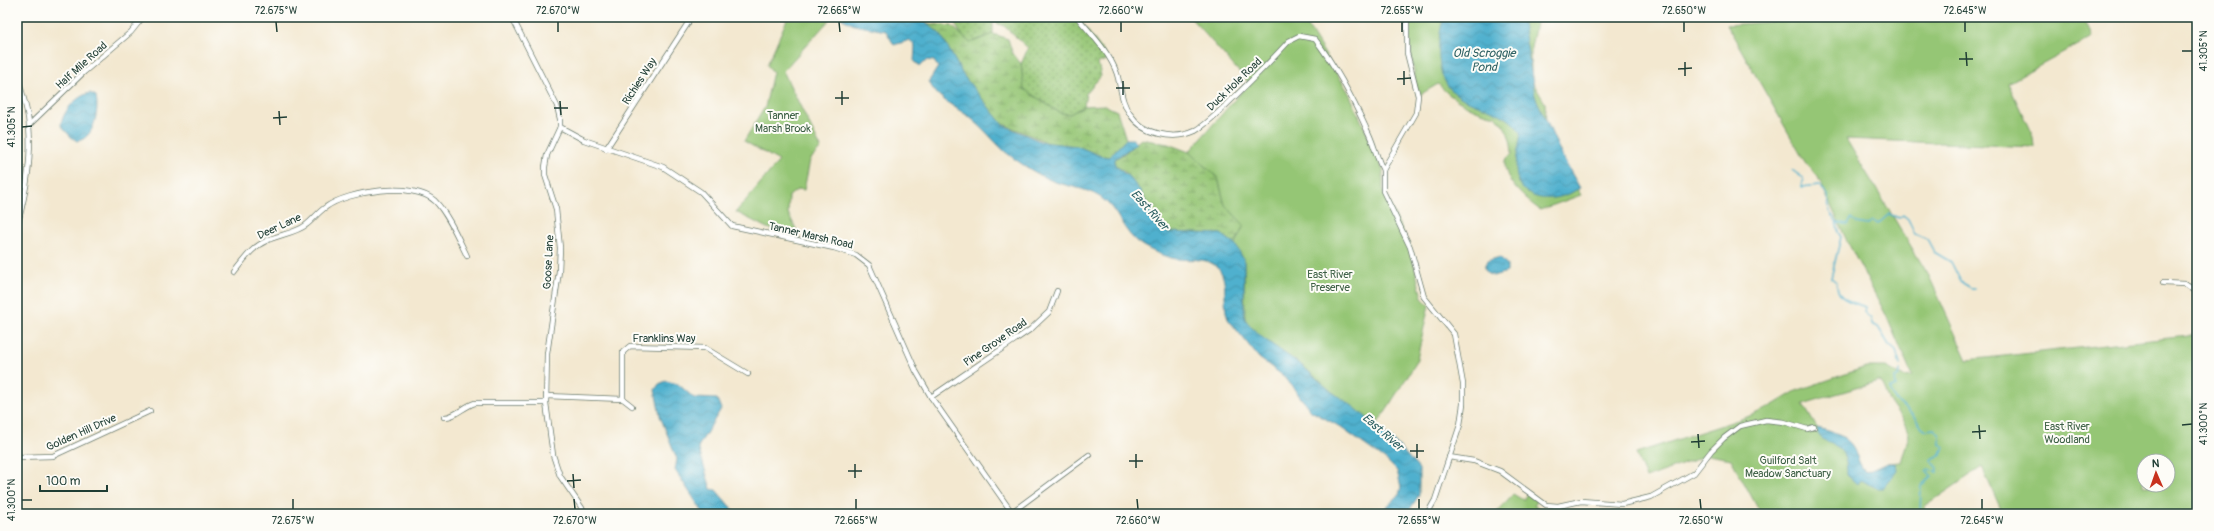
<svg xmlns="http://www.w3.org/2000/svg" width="2214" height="531" font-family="Pangolin,sans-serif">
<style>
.grass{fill:url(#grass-dots);stroke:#5a8254}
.wetland{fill:url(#wetland-marsh);stroke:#5a8254}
.park{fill:#95c675;stroke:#5a8254;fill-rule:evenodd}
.water{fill:url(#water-waves);stroke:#377681}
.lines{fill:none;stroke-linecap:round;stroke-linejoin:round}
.stream{stroke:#4fb0ce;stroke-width:1.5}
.minor-casing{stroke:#69796b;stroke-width:6}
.minor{stroke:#fff;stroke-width:4.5}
.ticks{fill:none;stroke:#1f3d34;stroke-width:1.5}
.labels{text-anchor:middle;stroke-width:4;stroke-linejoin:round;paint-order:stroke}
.street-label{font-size:11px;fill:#1f3d34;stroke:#fdfcf7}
.park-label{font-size:11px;fill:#3c5f44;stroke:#fdfcf7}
.water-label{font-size:12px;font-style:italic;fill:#2d6062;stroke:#fdfcf7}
.neatline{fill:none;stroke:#1f3d34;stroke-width:1.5}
.ticks-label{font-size:10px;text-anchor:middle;fill:#1f3d34}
</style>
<defs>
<pattern id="grass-dots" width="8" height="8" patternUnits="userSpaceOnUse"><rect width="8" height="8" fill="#95c675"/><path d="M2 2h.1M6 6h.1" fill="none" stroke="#79a261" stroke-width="1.8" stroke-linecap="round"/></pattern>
<pattern id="wetland-marsh" width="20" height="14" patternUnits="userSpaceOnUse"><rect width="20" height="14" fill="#95c675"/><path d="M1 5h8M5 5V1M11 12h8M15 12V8" fill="none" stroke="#79a261"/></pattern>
<pattern id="water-waves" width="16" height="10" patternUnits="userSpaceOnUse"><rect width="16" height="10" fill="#4fb0ce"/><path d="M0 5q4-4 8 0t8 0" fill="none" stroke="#4190a8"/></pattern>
</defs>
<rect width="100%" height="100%" fill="#fdfcf7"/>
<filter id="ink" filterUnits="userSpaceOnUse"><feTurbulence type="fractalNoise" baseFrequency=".025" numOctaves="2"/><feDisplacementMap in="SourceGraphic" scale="8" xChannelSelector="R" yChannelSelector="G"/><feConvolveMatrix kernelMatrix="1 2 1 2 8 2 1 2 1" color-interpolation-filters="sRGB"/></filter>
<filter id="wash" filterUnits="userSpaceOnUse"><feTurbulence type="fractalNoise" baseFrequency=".012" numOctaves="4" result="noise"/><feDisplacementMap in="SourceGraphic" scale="16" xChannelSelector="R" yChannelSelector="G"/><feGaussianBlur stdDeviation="0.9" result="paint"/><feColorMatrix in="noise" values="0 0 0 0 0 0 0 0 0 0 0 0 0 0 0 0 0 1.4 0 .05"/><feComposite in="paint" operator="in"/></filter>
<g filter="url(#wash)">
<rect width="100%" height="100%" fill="#f3e8d0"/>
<!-- grass -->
<polygon class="grass" points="951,17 1077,17 1109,59 1098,63 1101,76 1086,93 1084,106 1070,114 1060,113 1023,89 1021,64 1028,48 1004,26 993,22 993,34 970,43 964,39"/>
<!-- wetland -->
<g class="wetland">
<polygon points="927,23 952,26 970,43 993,34 1008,39 1012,52 1021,64 1024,89 1060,113 1070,114 1084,106 1104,105 1117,111 1126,139 1109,157 1101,156 1077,146 1051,144 1001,123 963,75 941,35"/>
<polygon points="1141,139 1168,144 1189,152 1218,178 1225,205 1245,225 1235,244 1221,234 1167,232 1156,226 1142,194 1124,171 1115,165 1115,159 1125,153"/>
</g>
<!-- park -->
<g class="park">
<polygon points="788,17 832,17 783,71 821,148 810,160 804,190 798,189 789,196 788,213 799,235 767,228 736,212 779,161 744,141 765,107 773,72 767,65"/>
<path d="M1190,17H1302L1349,93L1383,170V191L1410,247L1422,298L1429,305L1416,363L1376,426C1362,413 1347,403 1332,392C1321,383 1311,372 1300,364C1281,350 1258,339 1245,319L1244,260L1235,244L1244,225L1225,205L1218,178L1189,152L1249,83Z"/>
<path d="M1409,17L1537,18L1530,53L1532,81L1545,103L1546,123L1559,158L1581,195L1540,210C1524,198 1503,181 1505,160L1512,154C1511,137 1507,128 1496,116C1475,112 1452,100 1438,84L1418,96L1409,43Z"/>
<path d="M1840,17H2083L2093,37L2008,83L2033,137L2034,147L1846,139L1929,276L1967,360L2197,335V514H2003L1982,467L1925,506V514H1761L1731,459L1708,455L1646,478L1636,453L1747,417L1768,408L1796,391L1866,367H1886L1904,377L1912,376L1886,315L1846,239L1818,177L1805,162L1727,25ZM1879,381C1885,387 1886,397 1890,402C1898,413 1905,422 1909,435L1901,462L1887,463L1867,472C1858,466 1858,456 1853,447C1846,435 1829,431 1817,428L1803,404ZM2144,461H2168V485H2144Z"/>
<polygon points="1528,492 1538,500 1534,506 1554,514 1495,514 1513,494 1523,500"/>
</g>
<!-- water -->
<g class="water">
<path d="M839,17H915L927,23L941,35L963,75L1003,125L1042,142L1077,146L1101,156L1109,157L1126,139H1133L1137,143L1115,159V165L1131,179L1142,194L1156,226L1167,232L1221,234L1235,244L1244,260V311L1245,319L1250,326L1263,338L1301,365L1332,392L1354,407L1395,442L1419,469V495L1407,514H1379L1399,495L1401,487L1397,471L1386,460L1337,425L1311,411L1285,377L1259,358L1228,319C1222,305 1229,281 1219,269C1207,256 1193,261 1177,259C1167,258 1152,251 1143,246C1123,235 1119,209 1100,197C1083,186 1063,187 1046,178C1032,171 1015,160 1003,150C993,140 984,129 973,120C959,108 935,99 929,81L938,67L934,61L927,60L921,66L914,62L915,46L910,40L894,45L886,31L854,25Z"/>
<path d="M1444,17H1522L1535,96L1564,160L1580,188C1575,190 1569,195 1563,196C1539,203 1515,195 1516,166C1516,155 1520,143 1521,132C1517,128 1513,122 1508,119C1479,99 1443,106 1439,59C1438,44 1439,32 1444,17Z"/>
<path d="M90,93L96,96C99,109 95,139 77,141L71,137L61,126C62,112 76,96 90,93Z"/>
<polygon points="1500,257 1507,265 1507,272 1493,276 1488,274 1484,268 1487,261"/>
<polygon points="666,381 678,384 694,398 717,399 721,409 698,447 711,489 716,490 734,511 730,514 704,514 675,470 677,459 660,416 655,390 659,384"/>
<path d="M1817,428C1829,431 1846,435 1853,447C1858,456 1858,466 1867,472L1887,463H1896L1897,471L1883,488H1877L1860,480L1857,484L1847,475C1847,466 1846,457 1841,451C1834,442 1817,442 1817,428Z"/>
</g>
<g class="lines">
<!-- stream -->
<g class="stream">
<path d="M1792,170L1803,178L1802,187L1819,185L1828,195L1829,211L1837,223L1838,232L1841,237L1831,278L1837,282C1836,300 1850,301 1865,307L1864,312L1871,319L1872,324L1878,327L1889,345L1896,351L1900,365"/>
<polyline points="1837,223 1848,224 1852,218 1857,223 1867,225 1872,221 1878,224 1889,214 1899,218 1903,215 1908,219 1915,234 1927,239 1934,252 1951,262 1961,282 1971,288 1975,288"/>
<path d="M1900,370L1899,376L1895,378L1896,386L1889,389C1894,403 1905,406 1913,416C1918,421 1919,426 1926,430L1934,429L1940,435V444L1944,447L1941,454L1931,460L1938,468L1937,472L1928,469L1926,471L1931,476L1921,486L1920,514"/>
</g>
</g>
</g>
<g filter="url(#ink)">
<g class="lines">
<defs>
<g id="minor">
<polyline points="512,17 557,106 560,119 560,127 547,155 545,167 545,175 556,209 560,248 559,271 547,354 546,403 553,455 560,476 586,514"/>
<path d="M1077,17C1091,34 1110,53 1117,74C1121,87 1121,102 1130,114C1143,134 1173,141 1195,131C1206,125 1216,114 1225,106C1247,85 1268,64 1289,41L1299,36L1315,39C1336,67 1353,99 1367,130C1374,143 1376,157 1383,170"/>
<polyline points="1407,17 1407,53 1418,96 1416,113 1383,170 1383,191 1410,247 1424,297 1454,334 1463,384 1463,404 1460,425 1435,500 1427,514"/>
<path d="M17,74C21,91 28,108 29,125C32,158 26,194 17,226"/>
<polyline points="29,125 84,72 131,32 143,17"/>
<polyline points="560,127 584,140 663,167 701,192 732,226 834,248 856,255 869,265 916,371 931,397 1013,514"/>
<polyline points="606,149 688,23"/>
<path d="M234,272C244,260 252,247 266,241C278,235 296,233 306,225C313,220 318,212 326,207C348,191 414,181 435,201C448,214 459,240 467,256"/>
<polyline points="2163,283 2185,284 2197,292"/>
<polyline points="546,396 623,399 623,352 630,346 705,348 748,374"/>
<polyline points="931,397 1031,329 1049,312 1057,291"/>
<polyline points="623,399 632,406"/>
<path d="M444,417C454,418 464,406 475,403H546"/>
<polyline points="17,457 53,456 150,411"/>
<polyline points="1449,457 1474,461 1500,471 1546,505 1558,506 1581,501 1622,504 1651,497 1694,473 1711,451 1724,438 1740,426 1766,420 1784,422 1807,429 1814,427"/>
<polyline points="1012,512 1089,455"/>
<polyline points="176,514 185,514"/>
</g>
</defs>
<!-- minor casing -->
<use href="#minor" class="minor-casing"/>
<!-- minor -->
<use href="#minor" class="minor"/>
</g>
</g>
<!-- ticks -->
<path class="ticks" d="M276,22L277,32M558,22V32M839,22L840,32M1121,22V32M1402,22V32M1684,22V32M1965,22V32M2182,51H2192M1966,52L1967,66M1959,59H1973M1685,62V76M1678,69L1692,68M1404,71V85M1397,79L1411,78M1123,81V95M1116,88H1130M842,91V105M835,98H849M560,101L561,115M554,108H568M279,111L280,125M273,118L287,117M22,127L32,126M1979,425L1980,439M2182,425L2192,424M1972,432L1986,431M1698,434L1699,448M1691,442L1705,441M1417,444V458M1410,451H1424M1136,454V468M1129,461H1143M855,464V478M848,471H862M573,474L574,488M567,481L581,480M293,499V509M574,499L575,509M856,499V509M1137,499L1138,509M1419,499V509M1700,499L1701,509M1982,499V509M22,500H32"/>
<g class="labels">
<!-- street labels -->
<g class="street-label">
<text transform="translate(81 65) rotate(-42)" y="4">Half Mile Road</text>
<text transform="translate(639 81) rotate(-57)" y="4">Richies Way</text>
<text transform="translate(1234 84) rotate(-44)" y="4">Duck Hole Road</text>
<text transform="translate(279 226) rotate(-25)" y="4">Deer Lane</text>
<text transform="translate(811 235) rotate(13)" y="4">Tanner Marsh Road</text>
<text transform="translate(548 262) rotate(-87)" y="4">Goose Lane</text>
<text x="664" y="342">Franklins Way</text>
<text transform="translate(995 342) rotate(-35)" y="4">Pine Grove Road</text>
<text transform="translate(81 432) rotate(-24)" y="4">Golden Hill Drive</text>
</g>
<!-- park labels -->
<g class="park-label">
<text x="783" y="119">Tanner<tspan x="783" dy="13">Marsh Brook</tspan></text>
<text x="1330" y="278">East River<tspan x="1330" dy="13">Preserve</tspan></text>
<text x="2067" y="430">East River<tspan x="2067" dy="13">Woodland</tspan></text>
<text x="1788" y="464">Guilford Salt<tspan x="1788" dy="13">Meadow Sanctuary</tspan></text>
</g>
<!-- water labels -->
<g class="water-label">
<text x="1484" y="57">Old Scroggie<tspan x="1484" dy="14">Pond</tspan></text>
<text transform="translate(1150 210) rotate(48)" y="4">East River</text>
<text transform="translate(1383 432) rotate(41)" y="4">East River</text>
</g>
</g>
<!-- margin -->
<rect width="2214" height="531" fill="none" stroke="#fdfcf7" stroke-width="44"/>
<!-- north arrow -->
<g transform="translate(2156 473) rotate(358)"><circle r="19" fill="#fdfcf7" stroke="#a4b0a9"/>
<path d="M0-3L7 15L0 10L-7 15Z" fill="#c8321e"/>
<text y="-6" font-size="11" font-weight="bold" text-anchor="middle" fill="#1f3d34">N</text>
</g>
<!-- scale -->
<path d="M40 485v6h67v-6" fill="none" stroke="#1f3d34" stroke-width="2"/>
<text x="46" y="485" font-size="12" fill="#1f3d34" stroke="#fdfcf7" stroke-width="3" paint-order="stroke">100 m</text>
<rect x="22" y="22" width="2170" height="487" class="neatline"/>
<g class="ticks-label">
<text x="276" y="14">72.675°W</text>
<text x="558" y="14">72.670°W</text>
<text x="839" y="14">72.665°W</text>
<text x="1121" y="14">72.660°W</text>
<text x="1402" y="14">72.655°W</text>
<text x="1684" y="14">72.650°W</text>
<text x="1965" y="14">72.645°W</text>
<text transform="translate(2203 51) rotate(-90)" y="4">41.305°N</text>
<text transform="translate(11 127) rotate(-90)" y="4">41.305°N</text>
<text transform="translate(2203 424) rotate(-90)" y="4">41.300°N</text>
<text transform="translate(11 500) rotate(-90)" y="4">41.300°N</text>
<text x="293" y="524">72.675°W</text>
<text x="575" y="524">72.670°W</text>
<text x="856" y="524">72.665°W</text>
<text x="1138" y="524">72.660°W</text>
<text x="1419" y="524">72.655°W</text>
<text x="1701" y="524">72.650°W</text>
<text x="1982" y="524">72.645°W</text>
</g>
</svg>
